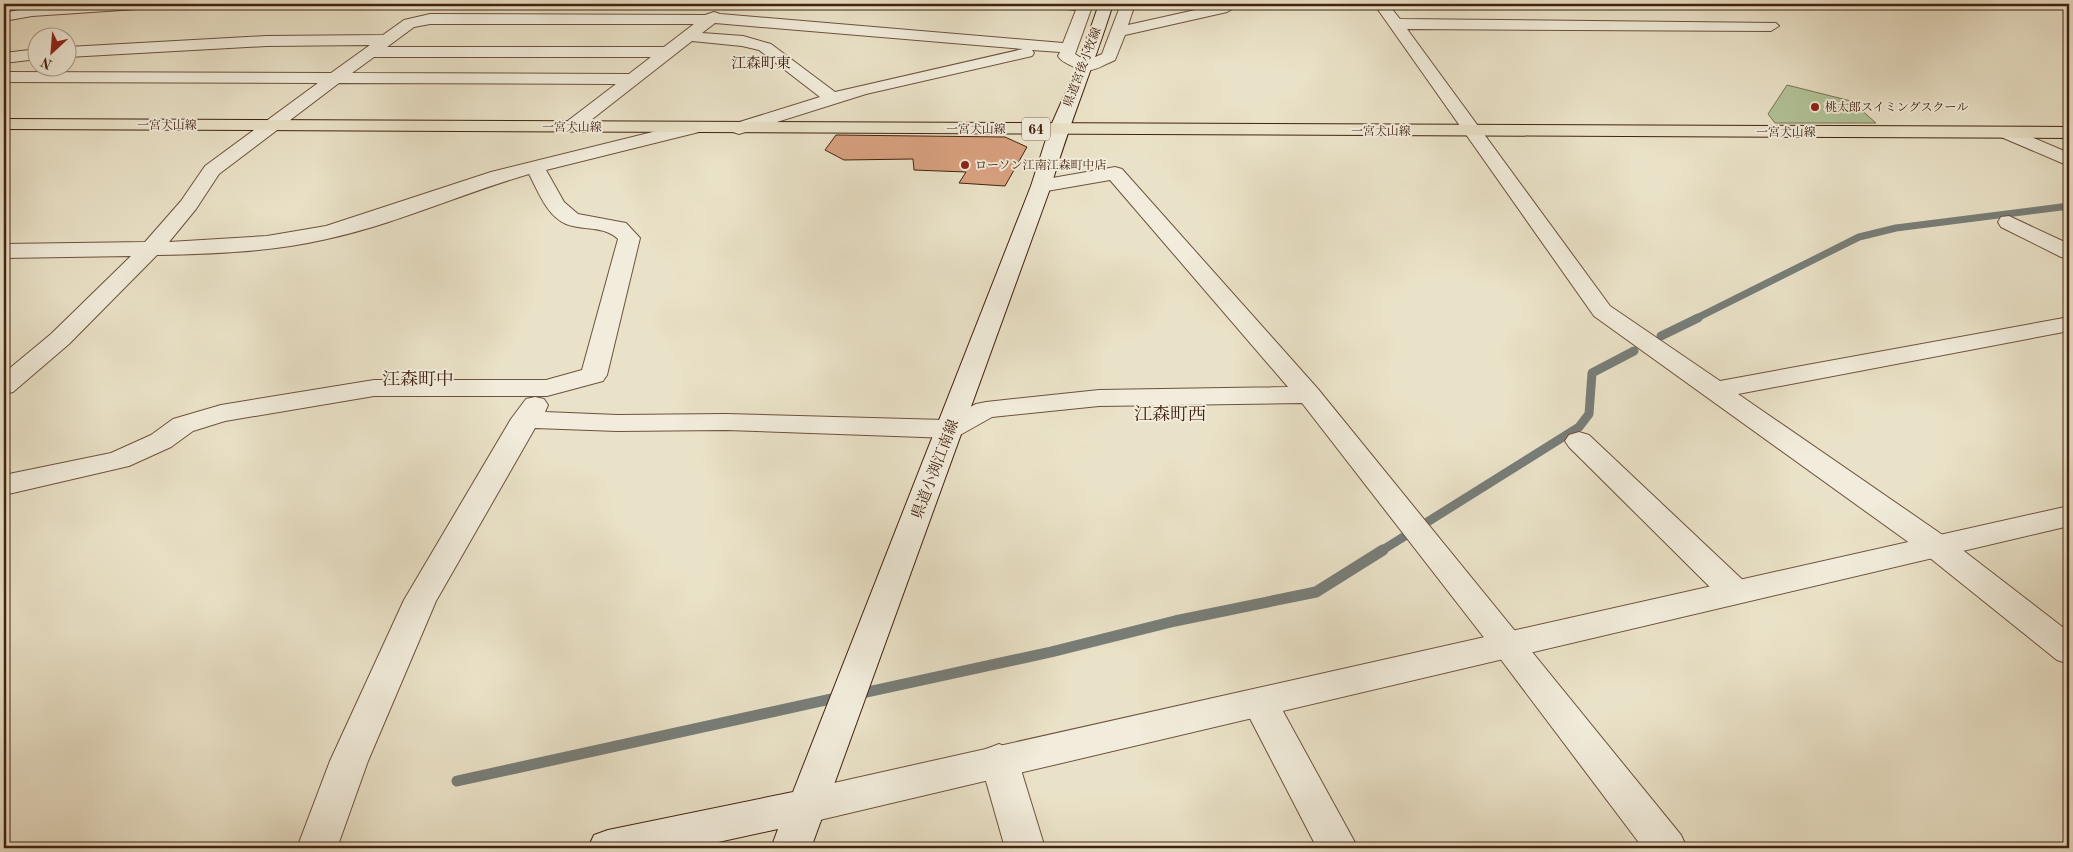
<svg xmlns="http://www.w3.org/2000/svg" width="2073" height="852" font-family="'Old Standard TT','Noto Serif JP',serif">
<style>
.green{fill:#b2c499;stroke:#7a7354}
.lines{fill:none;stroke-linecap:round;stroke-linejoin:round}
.stream-far2{stroke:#787e79;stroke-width:7}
.stream-far1{stroke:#787e79;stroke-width:9}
.stream{stroke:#787e79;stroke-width:11}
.building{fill:#d9a180;stroke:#43220f}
.minor-casing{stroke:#6d523d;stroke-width:2}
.tertiary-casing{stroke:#6d523d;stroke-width:2}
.secondary-casing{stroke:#43220f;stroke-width:2}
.primary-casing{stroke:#43220f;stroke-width:2}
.minor{fill:#f1ecdb;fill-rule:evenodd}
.tertiary{fill:#f1ecdb;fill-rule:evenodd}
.secondary{fill:#f1ecdb;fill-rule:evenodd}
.primary{fill:#eae2c8;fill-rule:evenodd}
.poi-dot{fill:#8f2418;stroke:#f1ecdb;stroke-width:2}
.labels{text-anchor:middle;stroke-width:4;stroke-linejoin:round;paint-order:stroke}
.far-street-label{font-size:12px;fill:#43220f;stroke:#f1ecdb}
.far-poi-label{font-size:12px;fill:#43220f;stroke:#f1ecdb;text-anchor:start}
.shield{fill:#f1ecdb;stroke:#775f4c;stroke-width:1}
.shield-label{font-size:14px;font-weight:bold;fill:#43220f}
.far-quarter-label{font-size:15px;fill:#43220f;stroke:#f1ecdb}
.street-label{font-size:15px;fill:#43220f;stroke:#f1ecdb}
.quarter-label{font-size:18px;fill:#43220f;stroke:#f1ecdb}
</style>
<rect width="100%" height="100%" fill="#eae2c8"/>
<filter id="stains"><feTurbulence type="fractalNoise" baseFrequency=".004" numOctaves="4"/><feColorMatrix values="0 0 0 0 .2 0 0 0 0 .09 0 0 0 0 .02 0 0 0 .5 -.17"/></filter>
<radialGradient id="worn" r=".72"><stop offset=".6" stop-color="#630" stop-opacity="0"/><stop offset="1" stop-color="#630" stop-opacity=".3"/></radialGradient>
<!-- green -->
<polygon class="green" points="1787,85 1851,101 1876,123 1775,123 1768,114"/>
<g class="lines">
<!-- stream-far2 -->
<polyline class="stream-far2" points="1695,319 1859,237 1896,228 2069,206"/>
<!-- stream-far1 -->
<g class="stream-far1">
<polyline points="1661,336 1698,318"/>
<polyline points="1381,551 1579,427 1589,414 1592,373 1634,351"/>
</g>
<!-- stream -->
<g class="stream">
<polyline points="858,694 1051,652 1175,621 1316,592 1383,550"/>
<polyline points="457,781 840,697"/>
</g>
</g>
<!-- building -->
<polygon class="building" points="836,135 1005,137 1027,147 1005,186 959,183 966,172 914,170 913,159 844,160 825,150"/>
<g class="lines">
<defs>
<g id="minor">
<polygon points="47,4 159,4 152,8 32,16 4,21 4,13"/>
<path d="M1050,4H1093L1075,54L1086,61L1102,54L1121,4H1135L1128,25L1222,4H1241L1227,12L1125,35L1115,60C1097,68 1089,76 1070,65C1066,63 1061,61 1058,56L1060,52L1032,50L1034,53L1032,56L866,94L739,134L733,132L730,128L733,124L820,97L759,50L742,46L692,41L577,131H565L562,127L565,123L616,84L339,83L219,174L196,209L169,242L267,236L326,226L491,172L693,122L699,124L702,128L699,132L546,170L564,202L578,214L626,223L640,238L607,375L603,381L547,396H374L225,421L193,431L171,447L129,466L4,495V475L111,453L151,435L173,419L221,405L374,380H546L582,370L618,239C603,225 584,231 566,224C547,216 538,191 529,174C461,194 396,224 327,239C271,252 214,254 157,255L69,344L13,392L4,394V373L51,334L131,256L4,258V244L145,242L181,201L205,166L318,83L4,82V72L331,73L370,45L266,46L68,57V47L266,36L383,35L404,20L430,14L705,15L714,12L720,14L1063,43L1076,10L1057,8ZM715,23L1023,49L835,92L771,44L743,36L702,33ZM430,24H694L664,47H387L414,27ZM374,57H651L629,74L352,73Z"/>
<polygon points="1374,4 1388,4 1400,19 1776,23 1779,26 1771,31 1407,29 1610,306 1720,381 2069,317 2069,331 1738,394 1947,538 2069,632 2069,664 2057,660 1925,554 1594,316"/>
<polygon points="38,49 38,59 4,63 4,53"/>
<polygon points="1115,167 1122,169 1318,389 1681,835 1687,848 1643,848 1496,653 1302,403 1099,406 992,417 960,435 950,438 726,430 617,431 535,428 436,601 368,761 337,848 297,848 330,761 404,600 511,419 526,399 535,397 544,399 548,405 545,412 617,415 726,414 945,420 976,404 986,402 1099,390 1288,387 1110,180 1041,192 1034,190 1031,186 1034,182 1041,180"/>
<polygon points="2009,216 2069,244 2069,259 2061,257 2001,227 1998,222 2001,217"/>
<polygon points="1579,432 1589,435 1747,584 1751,592 1747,600 1735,604 1723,600 1569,447 1565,441 1569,435"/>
<polygon points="1260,688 1273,693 1358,848 1317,848 1242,703 1247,693"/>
<polygon points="999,744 1012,749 1018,760 1045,848 1005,848 980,760 986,749"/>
</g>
<g id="tertiary">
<polygon points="2008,127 2069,153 2069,166 2001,137 1999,133 2001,129"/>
<polygon points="2069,506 2069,526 807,823 793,818 787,806 793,794 807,789"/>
</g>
<path id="secondary" d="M1099,4H1113C1094,65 1069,124 1051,186L811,848H771L778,829L691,848H588L594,835L608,830L793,792L1031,186L1049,130L1077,67Z"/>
<polygon id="primary" points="4,119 2069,127 2069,138 4,129"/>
</defs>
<!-- minor casing -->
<use href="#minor" class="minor-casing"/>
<!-- tertiary casing -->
<use href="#tertiary" class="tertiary-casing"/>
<!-- secondary casing -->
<use href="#secondary" class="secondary-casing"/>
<!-- primary casing -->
<use href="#primary" class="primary-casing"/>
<!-- minor -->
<use href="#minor" class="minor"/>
<!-- tertiary -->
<use href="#tertiary" class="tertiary"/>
<!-- secondary -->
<use href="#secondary" class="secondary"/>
<!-- primary -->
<use href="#primary" class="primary"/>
</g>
<!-- markers -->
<g class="poi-dot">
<circle cx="1815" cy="107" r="5"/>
<circle cx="965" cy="165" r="5"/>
</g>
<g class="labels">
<!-- far-street labels -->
<g class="far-street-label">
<text transform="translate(1082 67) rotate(-69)" y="4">県道宮後小牧線</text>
<text x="167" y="129">一宮犬山線</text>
<text x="572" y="131">一宮犬山線</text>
<text x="976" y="133">一宮犬山線</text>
<text x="1381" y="135">一宮犬山線</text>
<text x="1786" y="136">一宮犬山線</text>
</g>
<!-- far-poi labels -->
<g class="far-poi-label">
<text x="1825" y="111">桃太郎スイミングスクール</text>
<text x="975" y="169">ローソン江南江森町中店</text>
</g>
<!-- shield labels -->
<rect class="shield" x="1022" y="117.5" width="28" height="23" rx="4"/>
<g class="shield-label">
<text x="1036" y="134">64</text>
</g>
<!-- far-quarter labels -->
<g class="far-quarter-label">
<text x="761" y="68">江森町東</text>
</g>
<!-- street labels -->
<g class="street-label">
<text transform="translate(935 469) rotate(-69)" y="5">県道小渕江南線</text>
</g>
<!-- quarter labels -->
<g class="quarter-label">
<text x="418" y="385">江森町中</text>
<text x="1170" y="420">江森町西</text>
</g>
</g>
<!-- margin -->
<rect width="2073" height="852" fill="none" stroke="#eae2c8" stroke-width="20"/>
<rect x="5" y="5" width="2063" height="842" fill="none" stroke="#43220f" stroke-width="2.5"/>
<rect x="10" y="10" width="2053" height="832" fill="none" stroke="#43220f"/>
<!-- north arrow -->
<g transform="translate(52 52) rotate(206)"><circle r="24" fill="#f1ecdb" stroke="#ab9b89"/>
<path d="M0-4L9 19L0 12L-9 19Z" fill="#8f2418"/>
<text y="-8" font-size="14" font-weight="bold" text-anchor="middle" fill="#43220f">N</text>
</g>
<rect width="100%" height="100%" filter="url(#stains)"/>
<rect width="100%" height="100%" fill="url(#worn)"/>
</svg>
